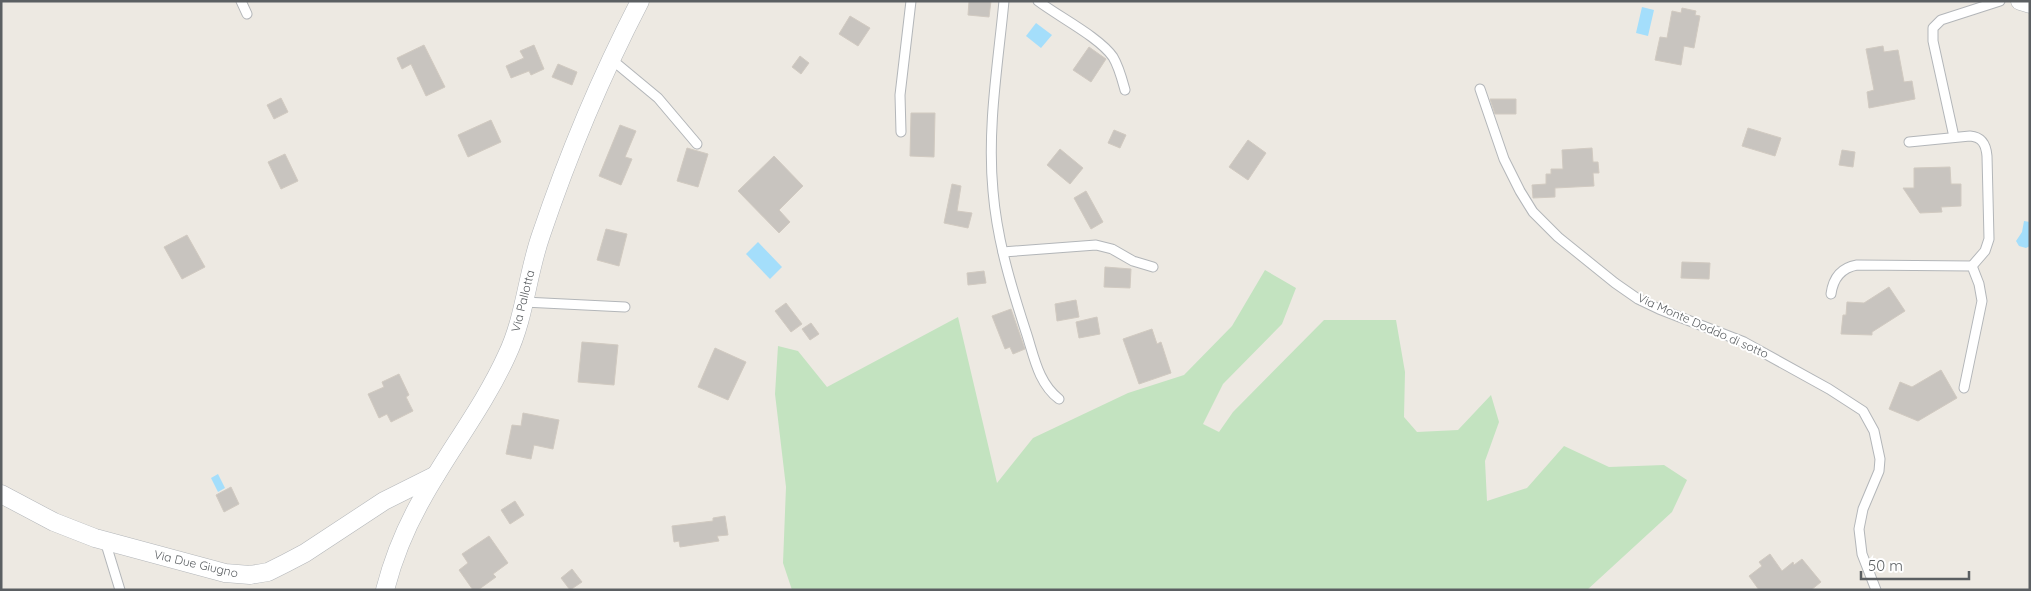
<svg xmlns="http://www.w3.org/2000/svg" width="2031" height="591" font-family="Quicksand,sans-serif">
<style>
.green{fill:#c3e3c0}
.water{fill:#a4defb}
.building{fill:#c8c4bf;stroke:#d1cac1}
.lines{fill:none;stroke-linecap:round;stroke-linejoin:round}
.lane-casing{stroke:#b3b6b9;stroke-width:11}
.street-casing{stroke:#b3b6b9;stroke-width:19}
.lane{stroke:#fff;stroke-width:9}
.street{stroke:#fff;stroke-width:18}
.labels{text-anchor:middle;stroke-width:4;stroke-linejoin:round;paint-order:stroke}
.street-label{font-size:12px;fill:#5b5f62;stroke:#fff}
</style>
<rect width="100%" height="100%" fill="#ede9e2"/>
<!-- green -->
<polygon class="green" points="1265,270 1296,288 1282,324 1223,384 1203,424 1219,432 1233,412 1324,320 1396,320 1405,372 1404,417 1417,432 1458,430 1491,395 1499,422 1485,461 1487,501 1527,488 1564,446 1609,467 1664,465 1687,480 1672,512 1587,590 792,590 783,563 786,487 775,394 778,346 798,351 827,387 958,317 997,483 1033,438 1128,393 1184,375 1232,326"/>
<!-- water -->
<g class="water">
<polygon points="1642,7 1654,10 1648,36 1636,33"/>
<polygon points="1036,23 1052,35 1041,48 1026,36"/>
<polygon points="2024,221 2030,222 2030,246 2026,248 2019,246 2016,241 2022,232"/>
<polygon points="758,242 782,267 770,279 746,254"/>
<polygon points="218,474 225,488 218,492 211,478"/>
</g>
<!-- building -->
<g class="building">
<polygon points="969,1 991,1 989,17 968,15"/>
<polygon points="1682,8 1696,11 1695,15 1700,16 1694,48 1684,46 1681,65 1655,60 1660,37 1667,38 1672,11 1681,13"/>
<polygon points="850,16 870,28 858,46 839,34"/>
<polygon points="424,45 445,87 426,96 411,64 402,69 397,58"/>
<polygon points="534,45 544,69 531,75 529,71 511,78 506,66 524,58 520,51"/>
<polygon points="1883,46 1884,52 1898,50 1904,82 1912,81 1915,99 1869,108 1867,92 1874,90 1866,49"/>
<polygon points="1089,47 1106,59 1091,82 1073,70"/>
<polygon points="800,56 809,63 801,74 792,67"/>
<polygon points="558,64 577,72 572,85 552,77"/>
<polygon points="281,98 288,112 274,119 267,105"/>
<polygon points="1490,99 1516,99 1516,114 1495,114"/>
<polygon points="911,113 935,113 934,157 910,156"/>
<polygon points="491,120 501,142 468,157 458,135"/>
<polygon points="620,125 636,131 625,157 632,159 621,185 599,176"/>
<polygon points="1748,128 1781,138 1775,156 1742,146"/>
<polygon points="1114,130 1126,135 1120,148 1108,143"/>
<polygon points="1248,140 1266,153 1248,180 1229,167"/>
<polygon points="687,148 708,154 698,187 677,181"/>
<polygon points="1592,148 1593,162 1598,162 1599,173 1593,173 1594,186 1555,188 1555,197 1533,198 1532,185 1546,184 1546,174 1551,174 1551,169 1563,169 1562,150"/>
<polygon points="1060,149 1083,168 1070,184 1047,165"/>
<polygon points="1842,150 1855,152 1853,167 1839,165"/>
<polygon points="285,154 298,181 281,189 268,162"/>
<polygon points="774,156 803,186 779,210 790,222 779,233 738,191"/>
<polygon points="1950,167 1951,184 1961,184 1961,206 1941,207 1942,212 1920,213 1903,188 1914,188 1914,168"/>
<polygon points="952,184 961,186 957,211 972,213 968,228 944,223"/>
<polygon points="1086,191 1103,222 1091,229 1074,198"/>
<polygon points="606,229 627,234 619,266 597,260"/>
<polygon points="187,235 205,267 182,279 164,247"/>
<polygon points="1682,262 1710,263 1709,279 1681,278"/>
<polygon points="1105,267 1131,269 1130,288 1104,287"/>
<polygon points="984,271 986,283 968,285 967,273"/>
<polygon points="1889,287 1905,311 1872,332 1872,335 1841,334 1843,315 1846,315 1847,302 1864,303"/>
<polygon points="1076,300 1079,317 1057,321 1055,304"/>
<polygon points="786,303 802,324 791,332 775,311"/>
<polygon points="1011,309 1025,349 1013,354 1010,347 1005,349 992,316"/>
<polygon points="1097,317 1100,334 1079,338 1076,322"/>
<polygon points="811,323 819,334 810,340 802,329"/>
<polygon points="1152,329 1157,344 1161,342 1171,373 1139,384 1123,339"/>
<polygon points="582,342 618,345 614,385 578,382"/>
<polygon points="715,348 746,362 728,400 698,387"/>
<polygon points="1941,370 1957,398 1918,421 1889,409 1900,382 1912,387"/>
<polygon points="399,374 409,395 406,397 413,411 391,422 387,414 379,418 368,394 384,387 382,382"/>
<polygon points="523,413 559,420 553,449 534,445 531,459 506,454 512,425 521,426"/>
<polygon points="231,487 239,504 224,512 216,495"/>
<polygon points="515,501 524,515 510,524 501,510"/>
<polygon points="725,516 728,535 717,536 719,541 680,547 679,541 674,542 672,526 713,521 713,518"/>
<polygon points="489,536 508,563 493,574 496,577 478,590 473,590 459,570 468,563 462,554"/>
<polygon points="1770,554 1782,571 1793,562 1794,565 1802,559 1821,582 1811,590 1759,590 1749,576 1762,566 1759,562"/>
<polygon points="572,569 582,582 570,590 561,578"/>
</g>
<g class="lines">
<defs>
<g id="lane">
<polyline points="241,1 247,14"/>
<path d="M1004,1C998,64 987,128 993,191C997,240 1011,286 1026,332C1034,356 1038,383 1059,399"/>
<path d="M1038,1C1059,17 1099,37 1113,57C1119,67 1122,79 1125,90"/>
<polyline points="611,59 658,98 697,144"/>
<polyline points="1480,89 1504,159 1520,191 1533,212 1558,237 1615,283 1638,299 1659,309 1744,342 1829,389 1863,411 1874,431 1880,459 1879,471 1863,509 1859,529 1862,554 1876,590"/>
<polyline points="901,132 900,95 911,1"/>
<polyline points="1954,137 1933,41 1933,28 1941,20 2000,1"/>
<path d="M1909,142L1970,136C1982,137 1986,144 1987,156L1989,239L1985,251L1972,266"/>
<polyline points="1003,252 1096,245 1112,249 1133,261 1153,267"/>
<path d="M1831,294C1833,279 1840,268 1857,265L1972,266L1979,284L1982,301L1964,388"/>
<polyline points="524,302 625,307"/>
<polyline points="105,541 120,590"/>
</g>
<g id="street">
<polyline points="2020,1 2030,4"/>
<polyline points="1,494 54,522 95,538 225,573 250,575 268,572 286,563 305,553 384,501 436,475"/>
<path d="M385,590C393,559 406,527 422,499C449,450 484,406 507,355C525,317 527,275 541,235C568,155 601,76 640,1"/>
</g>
</defs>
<!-- lane casing -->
<use href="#lane" class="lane-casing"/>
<!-- street casing -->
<use href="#street" class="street-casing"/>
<!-- lane -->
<use href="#lane" class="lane"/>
<!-- street -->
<use href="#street" class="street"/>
</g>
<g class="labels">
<!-- street labels -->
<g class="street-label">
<text transform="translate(523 301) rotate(-76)" y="4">Via Pallotta</text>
<text transform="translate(1703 326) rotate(24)" y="4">Via Monte Doddo di sotto</text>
<text transform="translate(196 564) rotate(13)" y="4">Via Due Giugno</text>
</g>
</g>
<!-- border -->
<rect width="2031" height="591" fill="none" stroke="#5b5f62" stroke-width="5"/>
<!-- scale -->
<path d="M1861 571v8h108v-8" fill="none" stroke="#5b5f62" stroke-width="2.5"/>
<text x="1868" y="571" font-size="15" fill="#5b5f62" stroke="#ffffff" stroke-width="4" paint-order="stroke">50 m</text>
</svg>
